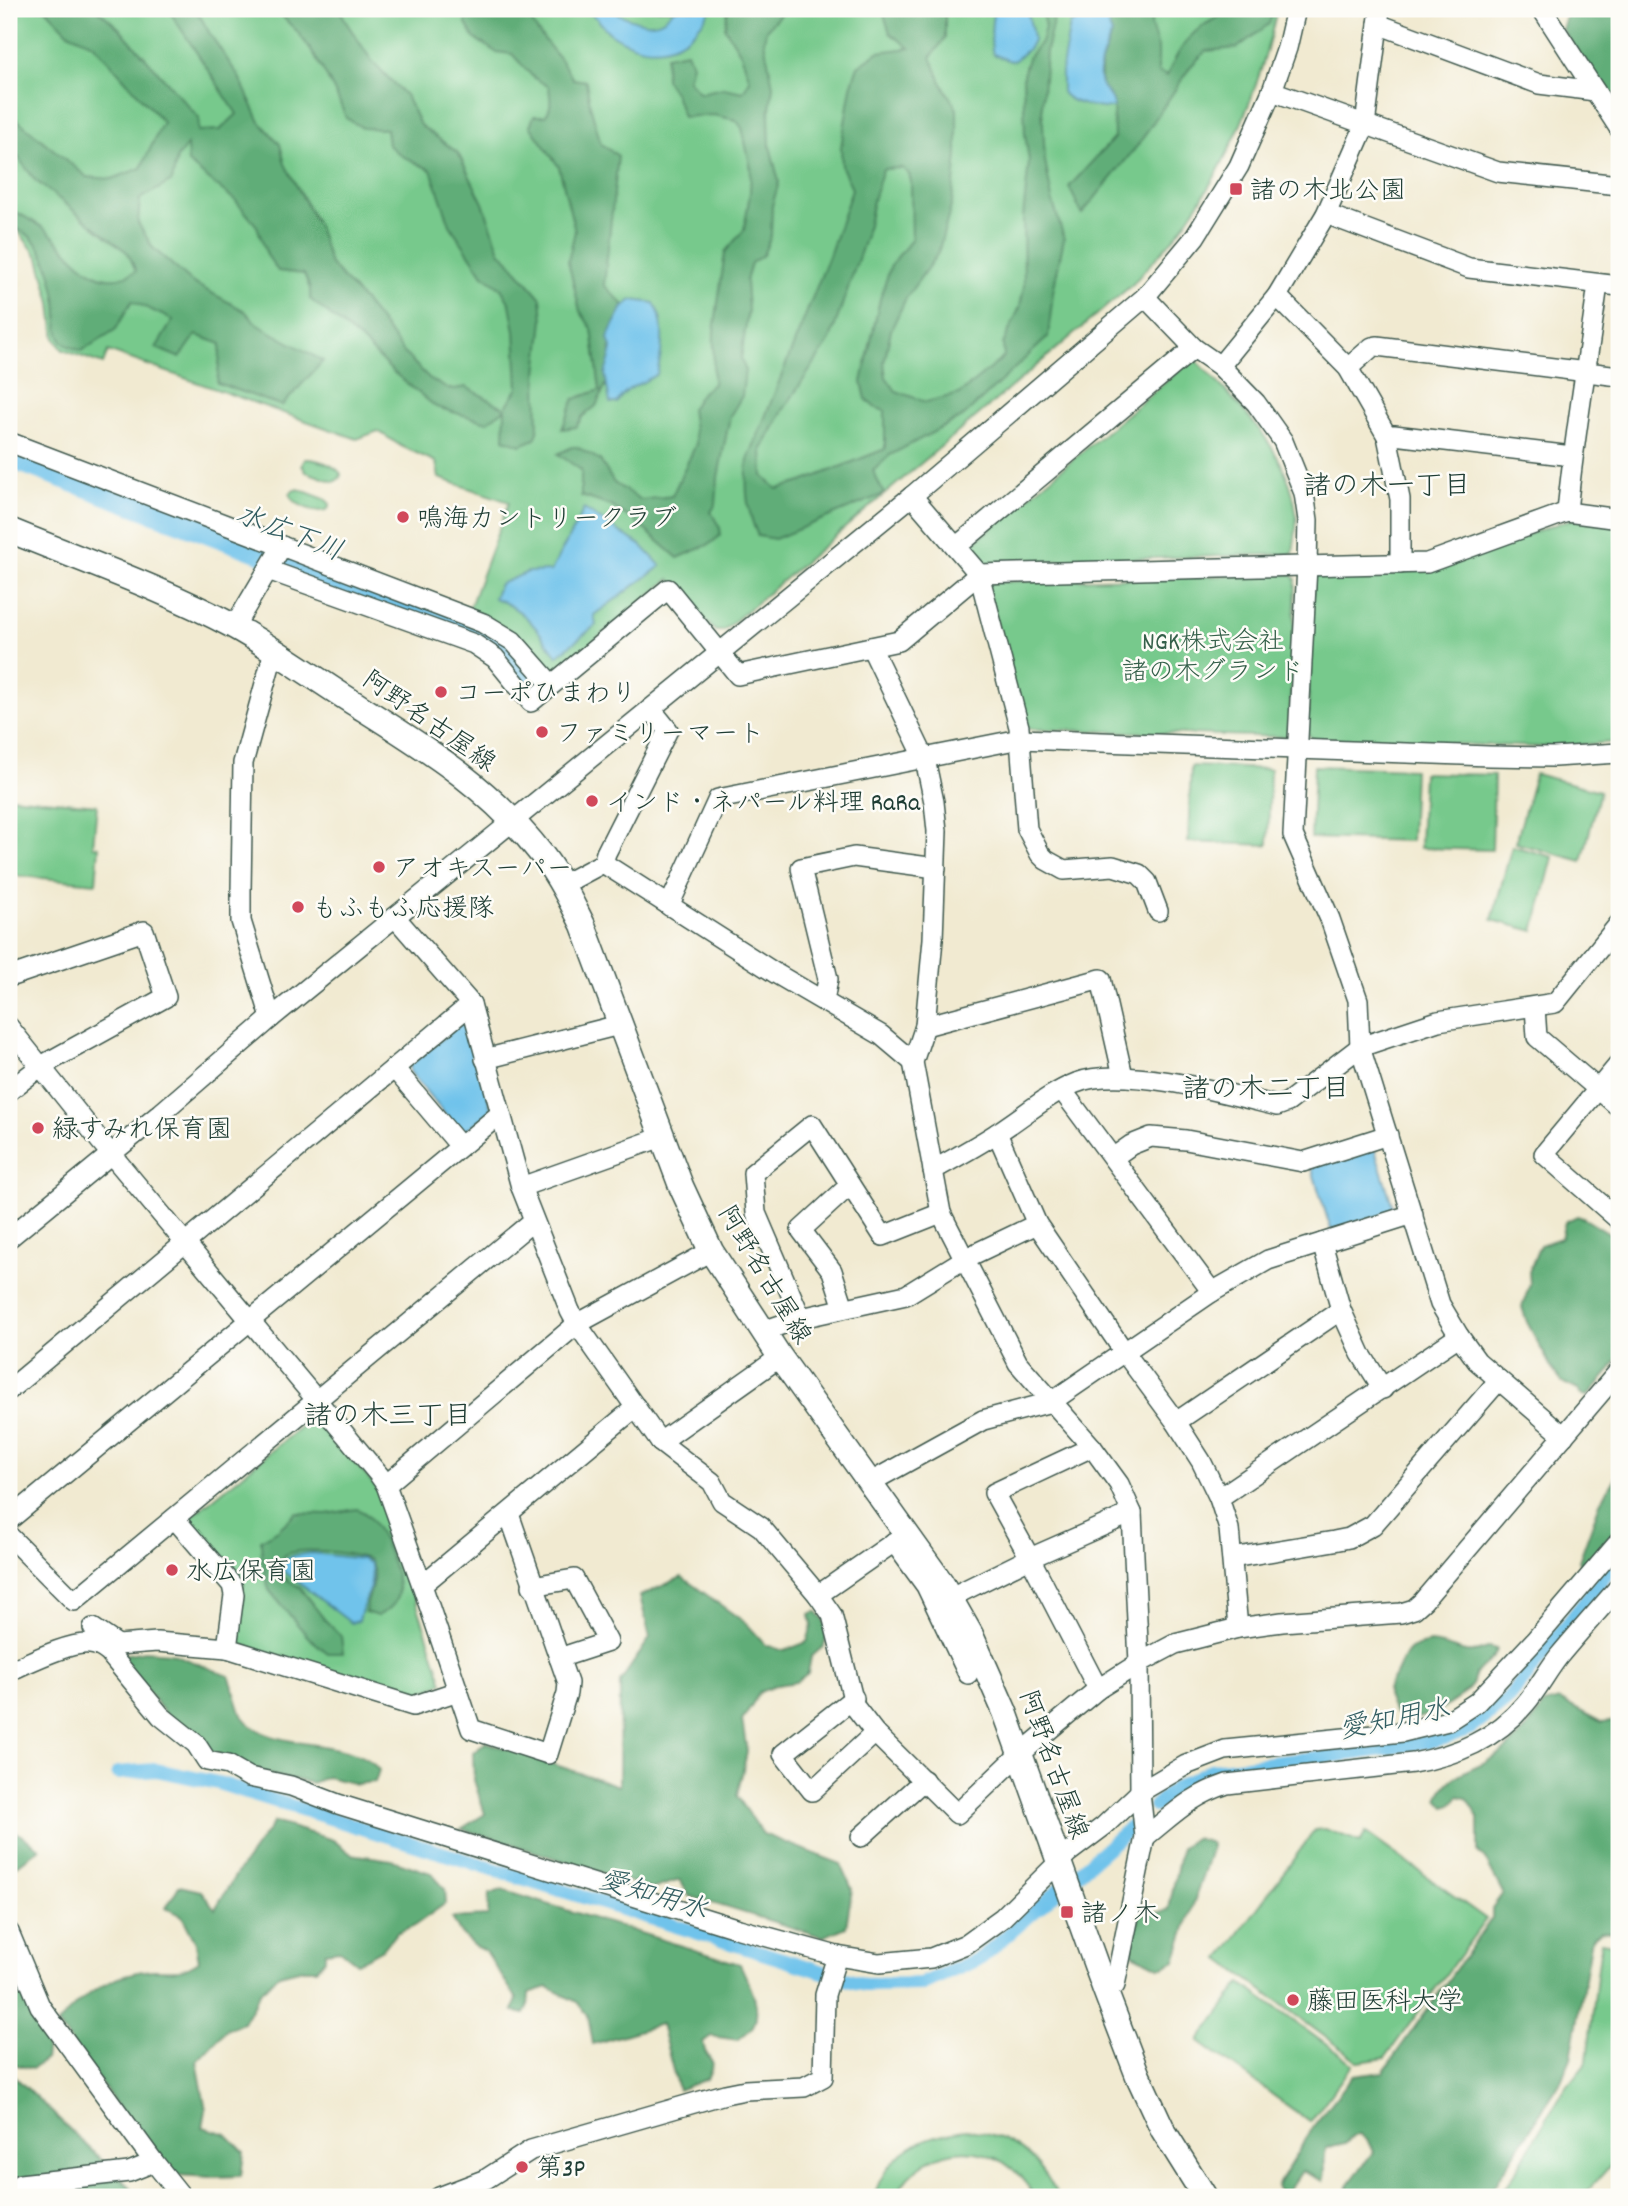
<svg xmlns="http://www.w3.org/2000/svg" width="1628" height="2206" font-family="Dekko,'Klee One',sans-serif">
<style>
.green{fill:#77c98c;stroke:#4b8360;stroke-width:2}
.forest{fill:#61ad78;stroke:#407556;stroke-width:2;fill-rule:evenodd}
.water{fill:#6fc3eb;stroke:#478090;stroke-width:2}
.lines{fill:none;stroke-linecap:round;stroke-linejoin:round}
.canal{stroke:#6fc3eb;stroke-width:14}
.river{stroke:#6fc3eb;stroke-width:24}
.minor-casing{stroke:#3e574c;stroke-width:22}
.major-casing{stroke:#3e574c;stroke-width:27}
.minor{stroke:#fff;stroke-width:19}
.major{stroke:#fff;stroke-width:24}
.poi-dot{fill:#d1495b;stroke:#fdfcf7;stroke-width:2.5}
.labels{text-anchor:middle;stroke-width:5;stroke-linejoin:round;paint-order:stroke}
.poi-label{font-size:26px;fill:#1f3d34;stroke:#fdfcf7;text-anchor:start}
.park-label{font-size:26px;fill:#35604a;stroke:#fdfcf7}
.street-label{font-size:26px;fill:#1f3d34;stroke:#fdfcf7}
.neighbourhood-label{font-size:28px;fill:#1f3d34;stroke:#fdfcf7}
.water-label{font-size:28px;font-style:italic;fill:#335e62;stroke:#fdfcf7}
</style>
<rect width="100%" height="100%" fill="#fdfcf7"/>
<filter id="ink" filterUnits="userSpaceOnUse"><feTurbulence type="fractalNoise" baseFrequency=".0143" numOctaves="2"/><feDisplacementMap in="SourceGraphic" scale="14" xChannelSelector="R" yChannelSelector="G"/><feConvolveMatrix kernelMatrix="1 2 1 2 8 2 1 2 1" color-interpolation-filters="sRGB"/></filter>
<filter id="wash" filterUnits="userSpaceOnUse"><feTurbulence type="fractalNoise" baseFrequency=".00686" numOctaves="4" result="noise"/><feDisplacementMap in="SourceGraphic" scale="28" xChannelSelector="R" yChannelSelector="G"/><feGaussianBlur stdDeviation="1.57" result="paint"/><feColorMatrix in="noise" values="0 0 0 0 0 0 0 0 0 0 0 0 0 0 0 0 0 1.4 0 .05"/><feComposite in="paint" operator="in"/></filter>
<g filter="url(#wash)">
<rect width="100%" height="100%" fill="#f1ead1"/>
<!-- green -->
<g class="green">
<path d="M9,9H1277C1261,84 1231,159 1186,222C1171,244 1150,263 1133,284L723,631H715L670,579L556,672H549L468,612L509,502L439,478L436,462L401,446L378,431L357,439L108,351L103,364L63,350L55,339L51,303L39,258L18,231H9Z"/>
<path d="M1194,358C1235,401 1289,449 1296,512C1298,525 1294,541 1293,554L985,563L972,544Z"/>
<path d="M305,459C316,458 335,465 341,474L340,478L334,482L306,472L302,465Z"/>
<path d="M298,489L325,499L330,504L328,509C319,515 295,506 290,495L292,491Z"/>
<polygon points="1571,519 1619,525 1619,742 1543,747 1312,739 1307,733 1313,577 1319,572 1428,569"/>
<polygon points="1291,574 1296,579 1289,732 1285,737 1029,729 1023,724 987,589 992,582"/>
<polygon points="1191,766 1270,769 1268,845 1188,842"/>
<polygon points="1314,766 1414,769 1411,841 1311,838"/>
<polygon points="1423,773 1494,775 1492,850 1420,848"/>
<polygon points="1535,774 1600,791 1582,861 1516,843"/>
<polygon points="9,797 97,805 93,846 99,847 96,883 9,875"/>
<polygon points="1512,846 1553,857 1534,931 1492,920"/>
<polygon points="315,1415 380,1492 443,1683 413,1696 242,1645 235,1639 243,1583 186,1521"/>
<polygon points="1325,1829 1360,1842 1366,1833 1486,1919 1385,2058 1359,2062 1220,1959 1315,1830"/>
<polygon points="1601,1942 1619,1945 1619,2156 1582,2197 1500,2197 1564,2090 1587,2061"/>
<polygon points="1241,1983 1353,2064 1310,2122 1199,2041"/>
<path d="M967,2130C1010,2134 1041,2158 1058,2197H1034C1003,2135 926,2137 895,2197H874C886,2153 924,2134 967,2130Z"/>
</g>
<!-- forest -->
<g class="forest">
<path d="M46,9H97L120,29L199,118L198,131L220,130L237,114L168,9H196L210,34L239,77L260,122L280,144L285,164L318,226L330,264L365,302L406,355L429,378L446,388L455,389L466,387L505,408L518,388L515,331L510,304L500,287L483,275L450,225L431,170L402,156L388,145L386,129L363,128L346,118C337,93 316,55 299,34C291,23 286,24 278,9H340L346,22L372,61L406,96L420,125L458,153L483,203L500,251L541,298L543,320L537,374L538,432L535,439L521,445L504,439L505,409L487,422L436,407L392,371L362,341L310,299V289L304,274L278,271L267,255L257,226L236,201L188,163L187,145L177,158L172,181L140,199L138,223L153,248L193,283L245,311L258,325L323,361L282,406L217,383L221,344L196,335L180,358L156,348L173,320L132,301L116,329L82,351C74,348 63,346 60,337C56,327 59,314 57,304C53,275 42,231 9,227V208C22,216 40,223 51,234C75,258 98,294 136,271L128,253L35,180L9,145V113L87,177L112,179L141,168L163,122L93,44L70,34Z"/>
<path d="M465,9H513L526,13L538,32L560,59L573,79L586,81L590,105L601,144L618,156L604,285L624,305L610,332L611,357L607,382L596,406L583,416L576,427L562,429L574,399L600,390L592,329L580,311L568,261L575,231L559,167L530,126L534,116H545C553,107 550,98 549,87L533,77L512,54L496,52L474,38L466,24Z"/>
<polygon points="728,9 785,9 766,30 764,41 773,86 769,116 770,146 779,182 772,206 771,236 763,255 751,263 746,281 748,310 741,359 745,369 742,396 730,416 718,477 716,504 711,512 720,528 721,535 710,544 678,558 636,522 611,506 581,496 581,470 558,454 572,447 577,447 600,460 614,483 641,500 672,496 696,444 691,409 702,392 713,384 714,332 725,252 744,230 750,193 751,169 742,128 736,120 713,115 683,117 675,94 665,79 666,56 687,52 692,64 688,80 700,93 723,88 743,92 750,80 741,54 725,28"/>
<path d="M882,9H945V38L931,57L941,82L957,109V155L952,203L938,253L906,298L891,330L884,363L886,377L896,391L926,402L959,394L1004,357L1003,344L1020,307L1024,286L1023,218L1029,161L1025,134L1023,75L1028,58L1041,42L1045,27L1041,9H1056L1046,51L1042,106L1045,161L1052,199L1064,238L1053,292L1048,337L964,416L890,455L873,471L884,494L775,539L758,536C746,510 745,487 748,460L829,256L852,189L842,167L841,147L851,87L858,66L878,52L910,48L890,33ZM902,168L909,174L911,182L912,239L891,265L880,299L862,382L866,399L874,407L885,411V449L802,482L777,489L763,476L762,449L782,412L830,340L866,236L873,200L883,169Z"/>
<path d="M1107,9H1152L1151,26L1158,48V72L1167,76C1174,59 1185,39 1200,28C1210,20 1219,19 1229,9H1274L1269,24L1237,48L1206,51L1191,66L1138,145L1082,214L1069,187L1114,138L1113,100L1101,85V61L1112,34L1106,20Z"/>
<polygon points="1568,9 1619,9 1619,118 1562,29"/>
<polygon points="1577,1216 1583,1218 1619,1240 1619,1356 1609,1372 1588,1396 1582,1395 1578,1390 1562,1382 1552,1369 1527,1322 1522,1307 1530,1284 1529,1272 1540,1245 1561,1238 1565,1222"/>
<polygon points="1619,1471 1619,1527 1582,1566 1579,1561 1600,1503"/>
<path d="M357,1509C361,1511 364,1512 367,1515C380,1527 403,1580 397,1597C394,1607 385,1612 377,1616L365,1612C367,1595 381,1574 368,1559C352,1554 296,1544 283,1557C279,1562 279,1568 279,1574L300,1588L325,1620L341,1636L343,1653H328L308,1637L269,1590L262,1559L261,1540L278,1530L296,1513L326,1514Z"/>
<path d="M682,1577L747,1624L766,1645L784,1651L807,1642L812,1625L810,1614L816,1611L822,1617L829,1631L824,1646L811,1657L808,1673L796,1682L777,1685L760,1692L742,1720L747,1752L737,1796L763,1834L841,1864L852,1889L846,1927L823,1937L689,1896L680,1880L652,1889L520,1847C501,1838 481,1835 461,1829L485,1814L474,1780L473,1753L486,1742L619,1786L620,1682L650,1638L640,1596Z"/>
<path d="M1430,1643C1458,1645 1462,1660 1490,1647L1497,1649C1495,1661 1480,1665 1475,1676C1471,1683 1476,1679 1471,1686C1457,1703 1404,1737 1391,1706C1389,1701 1386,1696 1387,1690C1388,1684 1394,1678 1397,1672C1408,1649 1404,1649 1430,1643Z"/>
<path d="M144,1651L171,1653L229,1676C233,1684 240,1713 243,1717C269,1754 353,1735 379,1770L375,1782L356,1784L327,1777L312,1783L271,1775L219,1757L169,1718L118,1656Z"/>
<path d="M1559,1700L1601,1722L1619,1720V1933L1601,1931L1592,1938L1571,2058L1561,2081L1487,2197H1347L1348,2185L1373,2152L1368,2141L1360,2134L1352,2137L1345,2144L1327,2148C1321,2158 1328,2170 1323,2181L1302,2171L1287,2193L1279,2192L1277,2186L1315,2124L1353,2076L1383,2072L1492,1918V1908L1503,1893L1485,1859L1478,1852V1817L1466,1798L1459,1796L1451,1805L1445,1807L1438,1799C1449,1770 1477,1770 1499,1754C1517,1741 1533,1722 1544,1704Z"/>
<path d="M274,1822L333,1840L351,1854L392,1860L431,1873L445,1889L446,1903L415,1925L396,1933L384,1948L357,1963L340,1950L325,1952V1959L316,1969H303L279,1975L261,1991L243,2023L227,2029L197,2061L206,2110L203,2127L226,2134L244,2152L241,2176L210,2177L177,2175L137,2133L58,2024C80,1996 115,1972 152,1970C175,1969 177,1975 199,1961L196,1943L182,1916L166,1908L179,1886L201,1891L215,1909L235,1876Z"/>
<polygon points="9,1827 40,1848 9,1871"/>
<polygon points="1194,1838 1211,1843 1212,1846 1175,1961 1163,1967 1159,1967 1133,1954 1131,1945 1140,1914 1163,1912 1169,1909 1181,1848"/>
<path d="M502,1890L740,1964C748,1982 762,2005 754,2024C752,2030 743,2035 738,2040L711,2036L703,2042L705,2051L713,2064L707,2079L678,2090L661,2024L593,2044L588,2016L577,2002L548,1987L529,1993L528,2007L525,2014L513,2011L517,1999L485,1951L474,1946L461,1934L452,1918L488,1916L489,1894Z"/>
<polygon points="9,1957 32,2016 48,2037 45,2060 32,2069 9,2063"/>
<polygon points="9,2071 140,2197 9,2197"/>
</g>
<!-- water -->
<g class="water">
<path d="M575,9C585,9 600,6 609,10C632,19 656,35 674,9H711C687,51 651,61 610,33C603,28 599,18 591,14C587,11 580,11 575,9Z"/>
<path d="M995,9H1027L1032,31L1033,40L1029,48L1015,60L1010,61L993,54C990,45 991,16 995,9Z"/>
<path d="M1094,12L1105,16L1112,34C1106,48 1093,72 1103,88C1108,95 1113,98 1114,107C1101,110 1069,104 1062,92V68L1070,24Z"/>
<path d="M632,300L654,303C667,323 662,352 657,374C642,385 627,385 617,403H610L605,374L612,350L608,339L610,332L623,307Z"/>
<path d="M584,509L642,546L661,566L594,615L596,625L557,656C538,631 527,610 494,598L500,584L528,572L551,571Z"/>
<polygon points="462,1022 468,1022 491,1108 489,1113 461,1134 410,1072 410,1065"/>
<polygon points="1372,1148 1375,1150 1393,1207 1392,1212 1331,1230 1311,1166"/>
<path d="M312,1553L362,1559L370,1563C377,1581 362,1602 359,1621L351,1623L282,1570L286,1559L295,1555Z"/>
</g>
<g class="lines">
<!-- canal -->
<g class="canal">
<polyline points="118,1773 156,1770 218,1783 865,1985 922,1984 981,1958 1132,1826"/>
<polyline points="1155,1806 1174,1789 1211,1770 1357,1753 1415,1744 1445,1738 1473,1727 1506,1701 1619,1559"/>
</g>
<!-- river -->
<polyline class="river" points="9,456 477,633 502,647 534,684"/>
</g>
</g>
<g filter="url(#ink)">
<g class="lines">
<defs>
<g id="minor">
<polyline points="1542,9 1619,128"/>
<polyline points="1378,24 1539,84 1595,91"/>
<polyline points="1272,91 1498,172 1619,185"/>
<polyline points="1326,214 1469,268 1619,286"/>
<polyline points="1277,296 1348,368 1387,436 1400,499 1400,564"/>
<polyline points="1145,297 1194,348 1220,366 1256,403 1283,441 1304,493 1308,520 1307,566 1293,835 1330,919 1358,1000 1360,1047 1440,1304 1459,1336 1477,1361 1564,1436"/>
<polyline points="1220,366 1277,296 1326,214 1365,125 1380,9"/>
<polyline points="1348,368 1372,347 1377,346 1619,376"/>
<polyline points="1387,436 1394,435 1572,456"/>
<polyline points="9,442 483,623 513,641 551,684"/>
<polyline points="912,496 979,574 1019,727 1027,829 1040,854 1046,860 1064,870 1113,866 1139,874 1147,882 1158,911"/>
<path d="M1567,512C1574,436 1588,360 1598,284"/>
<polyline points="956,547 1194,348"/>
<polyline points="268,570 474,644 495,658 531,702 668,589 738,675 899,641 979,574 1427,563 1567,512 1619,519"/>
<polyline points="234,627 282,546"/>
<polyline points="871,647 925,759 934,802 937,831 933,939 925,1026 913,1062 941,1213 1018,1363 1092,1447 1119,1484 1132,1513 1139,1663 1140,1792 1145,1837 1115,1985 1105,1990"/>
<polyline points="603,863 775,973 881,1035 913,1062"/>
<polyline points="562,885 603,863 606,853 668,730 651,709"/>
<polyline points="669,906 718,799 1020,739 1489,756 1554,757 1619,753"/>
<polyline points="395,917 471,1004 521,1187 570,1311 577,1324 660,1442 712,1482 722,1501 761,1527 818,1595 832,1615 855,1707 875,1733 957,1814 1020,1754 1098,1689 1139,1663 1175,1644 1238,1628 1282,1622 1401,1613 1414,1609 1423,1601 1619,1371"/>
<polyline points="9,977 144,931 166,997 41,1066 9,1091"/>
<polyline points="824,1001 828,979 801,868 854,857 936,868"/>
<polyline points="1535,1007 1537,1037 1619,1107"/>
<polyline points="271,1018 241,921 241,891 243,763 274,651"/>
<polyline points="925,1026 1101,979 1123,1076"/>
<polyline points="9,1027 101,1142 379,1475 386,1485 422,1585 636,1407"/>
<polyline points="485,1059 619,1025"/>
<polyline points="1619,1064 1544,1154 1619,1220"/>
<polyline points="394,1068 460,1146"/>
<polyline points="1062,1090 1212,1292"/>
<polyline points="997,1133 1037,1224 1125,1353 1176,1422 1201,1461 1219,1498 1229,1529 1238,1628"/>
<polyline points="1114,1157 1131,1145 1151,1137 1186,1140 1303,1162 1388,1135"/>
<path d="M933,1170C957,1157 981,1144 1003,1129C1026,1114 1050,1093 1076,1083C1121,1064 1229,1094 1277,1106L1288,1102L1360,1047L1438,1021L1555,1003L1619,924"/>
<polyline points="521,1187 662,1137"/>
<polyline points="9,1238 161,1113 271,1018 912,496 1145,297 1195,237 1239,166 1272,91 1287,48 1296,9"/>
<polyline points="1322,1243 1341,1310 1361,1354 1383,1389"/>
<polyline points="844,1308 832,1271 801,1230 850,1185"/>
<polyline points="801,1318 756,1213 753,1173 812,1125 883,1236 941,1213"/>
<polyline points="763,1331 801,1318 906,1295 966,1258 1037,1224"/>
<polyline points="9,1390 471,1004"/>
<polyline points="1176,1422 1341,1310"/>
<polyline points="660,1442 780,1357"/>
<polyline points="1092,1447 994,1493 1030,1558 1098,1689"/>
<polyline points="869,1483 983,1420 1051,1402 1212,1292 1268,1260 1413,1214"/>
<polyline points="386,1485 577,1324 711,1251"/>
<polyline points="1219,1498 1459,1336"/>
<polyline points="175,1519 232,1585 234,1595 227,1648 413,1706 458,1691"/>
<polyline points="9,1520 500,1114"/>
<polyline points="9,1536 74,1601 533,1221"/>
<polyline points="894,1542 926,1586 968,1674"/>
<polyline points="1232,1558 1334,1541 1349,1538 1373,1525 1499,1380"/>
<polyline points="422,1585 471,1729 548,1754 567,1693 568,1683 509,1514"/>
<polyline points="532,1586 574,1579 608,1642 559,1658"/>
<polyline points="818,1595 903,1536"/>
<polyline points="951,1597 1030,1558 1132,1513"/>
<polyline points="93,1628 118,1645 157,1642 227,1648"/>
<path d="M9,1671C28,1663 69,1642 89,1644C97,1644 103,1648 109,1653L161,1716L196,1744L207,1761L228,1765L249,1777L291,1786L338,1804L739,1929L837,1956L879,1963L931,1958L966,1944L1002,1918L1068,1853L1104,1826L1140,1792L1186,1765L1225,1750L1403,1732L1448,1721L1477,1702L1536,1639L1619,1542"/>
<polyline points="854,1698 783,1754 812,1791 875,1733"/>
<polyline points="861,1837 924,1780"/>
<path d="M1145,1837C1174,1814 1190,1796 1227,1784L1413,1763C1457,1755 1496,1739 1525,1704C1538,1689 1547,1671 1559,1656C1578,1633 1599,1610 1619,1587"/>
<polyline points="9,1932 40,2006 154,2162 182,2197"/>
<polyline points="10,2197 20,2184 129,2172 154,2162"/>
<polyline points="439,2197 486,2179 531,2150 725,2094 745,2090 804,2087 823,2077 825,1995 837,1956"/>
</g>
<path id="major" d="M9,530C84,561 162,588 233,626C275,649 314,678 354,703C427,749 489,786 543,856C559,877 571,901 583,925L681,1186L711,1251L780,1357L941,1582L971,1635L1005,1712L1105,1990L1138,2076L1163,2130L1205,2197"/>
</defs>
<!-- minor casing -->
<use href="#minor" class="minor-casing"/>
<!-- major casing -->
<use href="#major" class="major-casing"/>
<!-- minor -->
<use href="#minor" class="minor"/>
<!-- major -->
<use href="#major" class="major"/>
</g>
</g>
<!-- markers -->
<g class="poi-dot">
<rect x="1229" y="182" width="14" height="14" rx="3.5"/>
<circle cx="403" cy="517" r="7"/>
<circle cx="441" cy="692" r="7"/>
<circle cx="542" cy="732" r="7"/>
<circle cx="592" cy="801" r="7"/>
<circle cx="379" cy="867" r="7"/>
<circle cx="298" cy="907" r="7"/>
<circle cx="38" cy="1128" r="7"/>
<circle cx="172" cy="1570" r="7"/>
<rect x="1060" y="1905" width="14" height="14" rx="3.5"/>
<circle cx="1293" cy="2000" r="7"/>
<circle cx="522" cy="2167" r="7"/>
</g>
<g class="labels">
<!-- poi labels -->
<g class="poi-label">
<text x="1250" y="198">諸の木北公園</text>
<text x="417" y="526">鳴海カントリークラブ</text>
<text x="455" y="701">コーポひまわり</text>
<text x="556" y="741">ファミリーマート</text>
<text x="606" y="810">インド・ネパール料理 RaRa</text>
<text x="393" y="876">アオキスーパー</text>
<text x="312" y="916">もふもふ応援隊</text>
<text x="52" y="1137">緑すみれ保育園</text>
<text x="186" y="1579">水広保育園</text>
<text x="1081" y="1921">諸ノ木</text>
<text x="1307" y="2009">藤田医科大学</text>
<text x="536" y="2176">第3P</text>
</g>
<!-- park labels -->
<g class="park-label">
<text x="1213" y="649">NGK株式会社<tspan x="1213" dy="30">諸の木グランド</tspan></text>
</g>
<!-- street labels -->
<g class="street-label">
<text transform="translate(430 720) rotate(35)" y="9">阿野名古屋線</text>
<text transform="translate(766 1274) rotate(59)" y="9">阿野名古屋線</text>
<text transform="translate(1055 1764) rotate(70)" y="9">阿野名古屋線</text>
</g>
<!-- neighbourhood labels -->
<g class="neighbourhood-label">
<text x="1387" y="494">諸の木一丁目</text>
<text x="1266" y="1097">諸の木二丁目</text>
<text x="388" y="1424">諸の木三丁目</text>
</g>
<!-- water labels -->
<g class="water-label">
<text transform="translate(290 531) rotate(21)" y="10">水広下川</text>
<text transform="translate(1394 1717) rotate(-11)" y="10">愛知用水</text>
<text transform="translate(654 1893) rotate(17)" y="10">愛知用水</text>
</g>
</g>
<!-- margin -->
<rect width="1628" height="2206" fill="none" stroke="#fdfcf7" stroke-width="35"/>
</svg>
